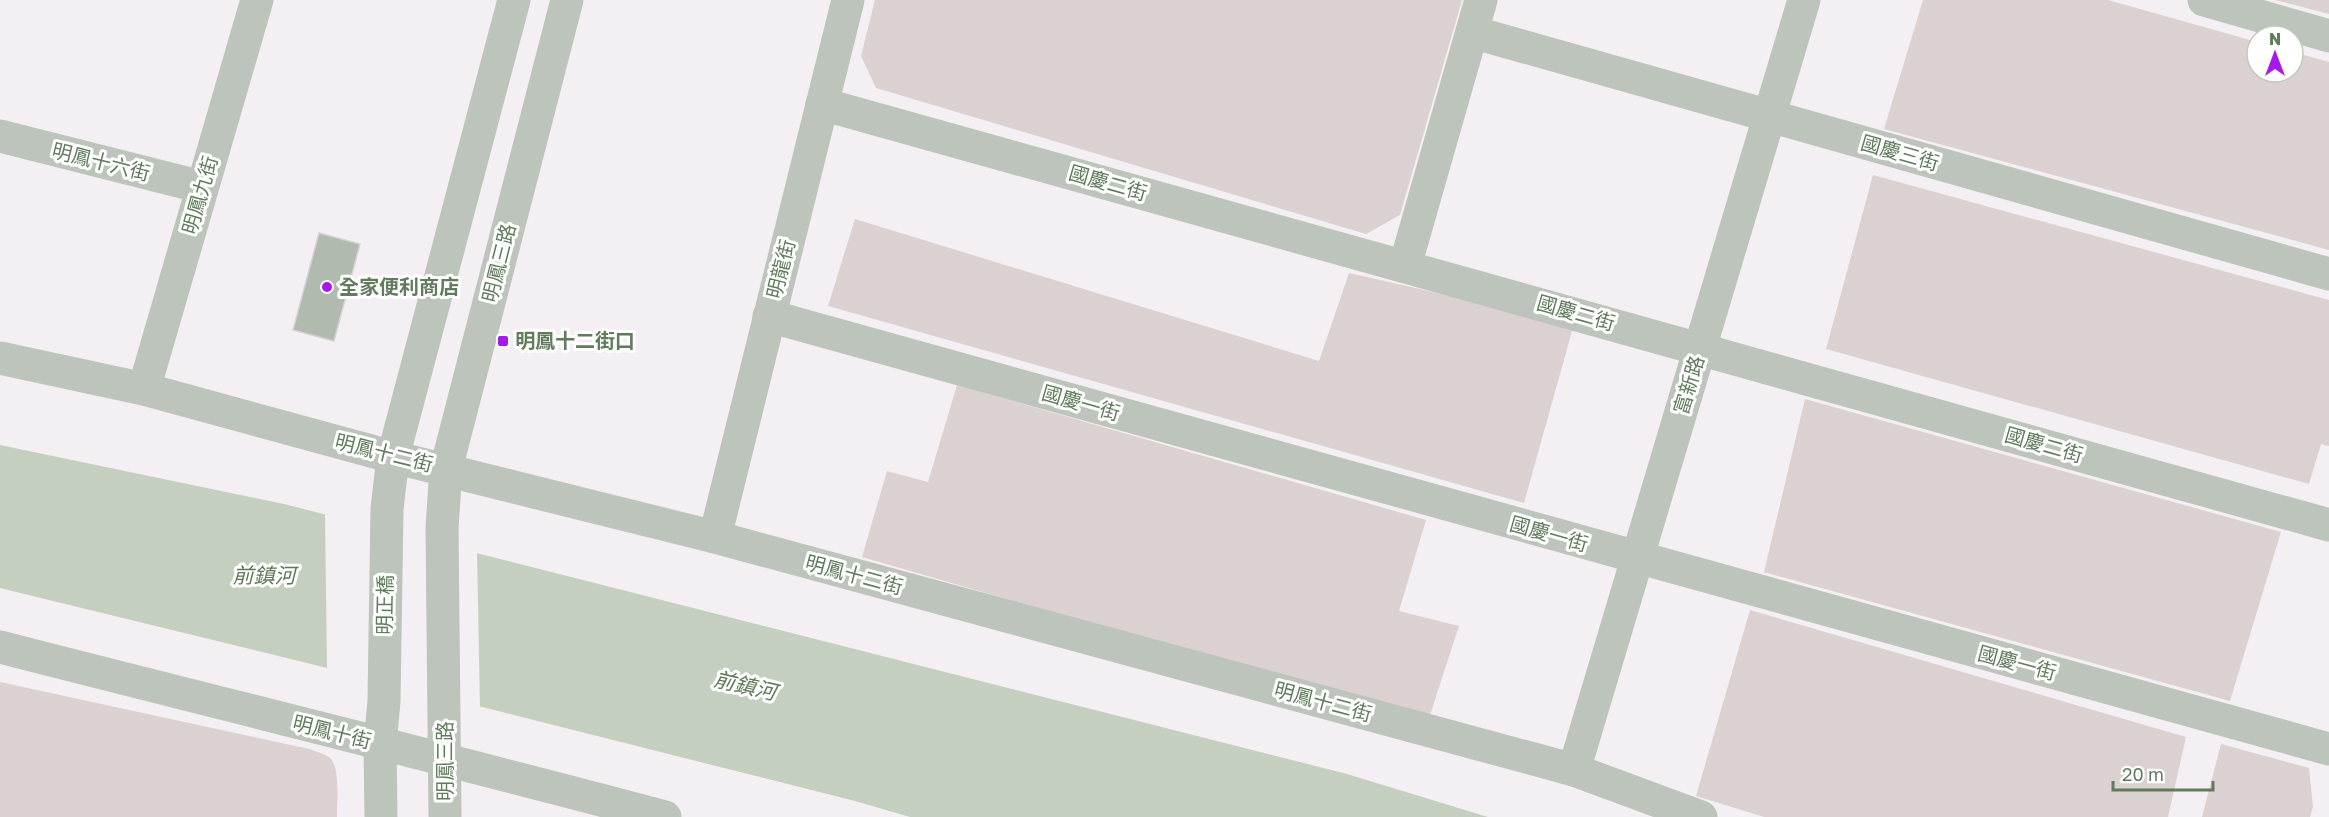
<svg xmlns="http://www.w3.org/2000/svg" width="2329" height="817" font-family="'Golos Text','Noto Sans TC',sans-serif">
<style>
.green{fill:#dbd1d0}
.water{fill:#c4cfc0}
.pier{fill:#f4eff2}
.building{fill:#b0baae;stroke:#d5d2d4;stroke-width:1.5}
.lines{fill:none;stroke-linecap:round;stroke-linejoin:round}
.minor{stroke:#bcc4bb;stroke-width:33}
.poi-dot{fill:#a818eb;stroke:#fff;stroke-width:2}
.labels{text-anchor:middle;stroke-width:6;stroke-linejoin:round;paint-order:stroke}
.street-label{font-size:20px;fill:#617c5d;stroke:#fff}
.poi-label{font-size:20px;font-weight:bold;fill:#617c5d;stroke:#fff;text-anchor:start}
.water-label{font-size:21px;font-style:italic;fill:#617858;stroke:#fff}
</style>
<rect width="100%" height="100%" fill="#f4eff2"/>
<!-- green -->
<g class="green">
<polygon points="875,0 1462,0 1400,215 1366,234 876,88 861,56"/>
<polygon points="1923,0 2108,0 2257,42 2257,72 2293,72 2293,52 2329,62 2329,250 1884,129"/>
<polygon points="2275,0 2329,0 2329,14"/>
<polygon points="1873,175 2329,300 2329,446 2321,444 2309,484 1826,349"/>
<polygon points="855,219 1319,361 1349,273 1574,324 1524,503 828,306"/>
<polygon points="957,385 1426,520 1399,611 1459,626 1428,721 862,557 887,471 928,482"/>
<polygon points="1805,399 2281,532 2230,701 1764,572"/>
<polygon points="1750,610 2186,737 2168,817 1764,817 1696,796"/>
<path d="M0,682L309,749C317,752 326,754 331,759C340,769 337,804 337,817H0Z"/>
<polygon points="2221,744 2309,768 2313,807 2310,817 2202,817"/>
</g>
<!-- water -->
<polygon class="water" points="0,445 284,504 1347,774 1488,817 910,817 855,801 323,667 0,588"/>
<!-- pier -->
<polygon class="pier" points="325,511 477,550 480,709 327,671"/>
<!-- building -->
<polygon class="building" points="319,233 360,244 334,341 293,330"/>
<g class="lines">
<!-- minor -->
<g class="minor">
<polyline points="2204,0 2329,36"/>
<polyline points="1472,32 2329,274"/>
<polyline points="822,104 2329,525"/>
<polyline points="0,136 202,187"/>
<polyline points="1405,266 1481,0"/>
<polyline points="769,316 2329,749"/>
<polyline points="0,358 144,389 393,457 715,537 1574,770 1701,817"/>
<polyline points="144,389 257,0"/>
<polyline points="715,537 848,0"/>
<path d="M0,647C222,704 444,758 665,817"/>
<polyline points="1574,770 1804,0"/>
<polyline points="381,817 380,745 384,701 387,509 393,457 514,0"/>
<polyline points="445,817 442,527 446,469 567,0"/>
</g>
</g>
<!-- markers -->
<g class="poi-dot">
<circle cx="327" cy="287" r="6"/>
<rect x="497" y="335" width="12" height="12" rx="3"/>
</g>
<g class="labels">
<!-- street labels -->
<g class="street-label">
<text transform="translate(1900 153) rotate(16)" y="7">國慶三街</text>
<text transform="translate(101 162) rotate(14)" y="7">明鳳十六街</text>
<text transform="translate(1108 183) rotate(16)" y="7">國慶二街</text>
<text transform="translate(200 195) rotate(-74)" y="7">明鳳九街</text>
<text transform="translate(499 263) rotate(-76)" y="7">明鳳三路</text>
<text transform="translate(781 269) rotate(-76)" y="7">明龍街</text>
<text transform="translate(1576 313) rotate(16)" y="7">國慶二街</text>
<text transform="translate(1689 385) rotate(-73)" y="7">富新路</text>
<text transform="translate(1081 403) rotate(16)" y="7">國慶一街</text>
<text transform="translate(2044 445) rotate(16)" y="7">國慶二街</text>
<text transform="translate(384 453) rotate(14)" y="7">明鳳十二街</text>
<text transform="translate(1549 534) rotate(16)" y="7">國慶一街</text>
<text transform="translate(854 575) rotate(15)" y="7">明鳳十二街</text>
<text transform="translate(385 605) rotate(-89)" y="7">明正橋</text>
<text transform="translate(2017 663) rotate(15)" y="7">國慶一街</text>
<text transform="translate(1323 702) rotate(15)" y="7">明鳳十二街</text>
<text transform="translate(332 732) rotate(14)" y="7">明鳳十街</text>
<text transform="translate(445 761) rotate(-90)" y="7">明鳳三路</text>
</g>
<!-- poi labels -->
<g class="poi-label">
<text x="339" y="294">全家便利商店</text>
<text x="515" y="348">明鳳十二街口</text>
</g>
<!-- water labels -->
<g class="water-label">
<text x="264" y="583">前鎮河</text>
<text transform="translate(745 686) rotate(13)" y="7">前鎮河</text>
</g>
</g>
<!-- north arrow -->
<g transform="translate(2275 54)"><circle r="28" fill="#ffffff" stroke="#c0cbbe" stroke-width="1.5"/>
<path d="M0-4.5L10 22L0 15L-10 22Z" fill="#a818eb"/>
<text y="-9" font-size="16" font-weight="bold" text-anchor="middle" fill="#617c5d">N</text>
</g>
<!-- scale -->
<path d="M2113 781v9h100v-9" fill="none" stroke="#617c5d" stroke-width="3"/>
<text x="2122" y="781" font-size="18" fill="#617c5d" stroke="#ffffff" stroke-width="4.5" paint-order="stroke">20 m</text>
</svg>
